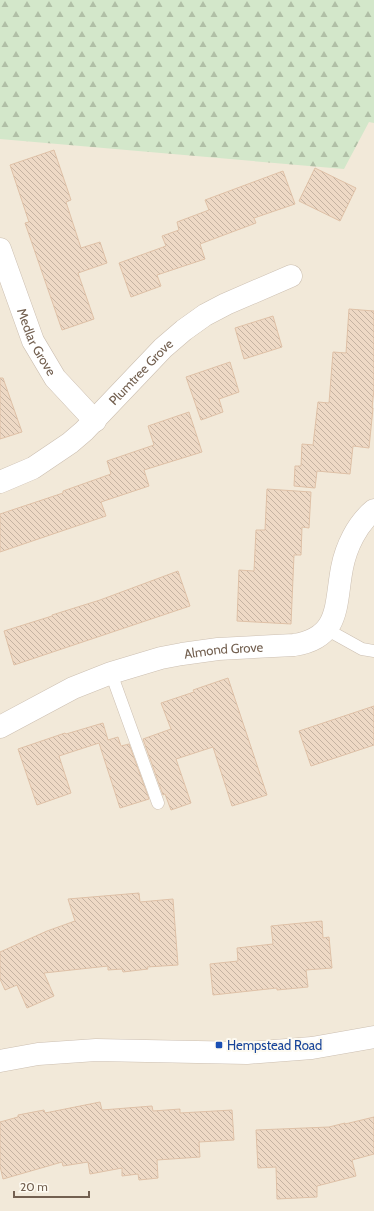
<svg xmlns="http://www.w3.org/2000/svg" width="374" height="1211" font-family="Cabin,sans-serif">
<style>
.residential{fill:#f2e9d9}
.forest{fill:url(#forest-firs)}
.building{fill:url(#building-back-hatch);stroke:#dfc1a7}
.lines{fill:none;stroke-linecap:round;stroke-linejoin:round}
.service-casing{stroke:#ccbfb1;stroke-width:13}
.minor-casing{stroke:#ccbfb1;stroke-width:23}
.service{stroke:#fff;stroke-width:12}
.minor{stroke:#fff;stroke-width:22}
.transit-dot{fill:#1a4fb4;stroke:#fdfaf1;stroke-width:1.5}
.labels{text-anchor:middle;stroke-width:4;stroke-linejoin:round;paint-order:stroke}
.street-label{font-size:13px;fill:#736050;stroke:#fdfaf1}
.transit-label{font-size:13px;fill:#164399;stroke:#fdfaf1;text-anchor:start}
</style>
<defs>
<pattern id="forest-firs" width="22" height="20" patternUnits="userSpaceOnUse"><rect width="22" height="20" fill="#d3e7ca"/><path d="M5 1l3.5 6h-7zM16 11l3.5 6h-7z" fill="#b0bfa6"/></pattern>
<pattern id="building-back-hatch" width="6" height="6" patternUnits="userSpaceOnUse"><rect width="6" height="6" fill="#eed9c5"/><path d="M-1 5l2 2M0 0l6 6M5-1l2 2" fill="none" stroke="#c5b3a2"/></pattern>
</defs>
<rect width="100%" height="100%" fill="#fbf6ea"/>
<!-- residential -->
<rect class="residential" x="0" y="0" width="374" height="1211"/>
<!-- forest -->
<polygon class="forest" points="0,0 374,0 374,123 369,122 344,169 0,139"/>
<!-- building -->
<g class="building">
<polygon points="54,150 71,200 66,202 81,248 100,242 107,263 78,273 94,319 62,330 25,223 29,222 10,165"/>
<polygon points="315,168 356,188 340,221 299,201"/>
<polygon points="283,171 295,204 254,218 256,223 200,244 205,259 157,275 161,286 131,297 119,263 166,246 162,236 179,230 177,222 209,210 205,200"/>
<polygon points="349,309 374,311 374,389 372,408 373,408 369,448 353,446 350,474 317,471 315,488 294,486 295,466 301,466 302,444 313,445 318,402 329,403 333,352 346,353"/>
<polygon points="273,316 282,347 244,359 235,328"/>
<polygon points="230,362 239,392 219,399 223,412 201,420 186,377"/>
<polygon points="0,378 3,378 22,432 0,439"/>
<polygon points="189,412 202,452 144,470 149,486 101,502 106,516 0,552 0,514 63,493 63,491 111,474 107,461 154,445 148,426"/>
<polygon points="267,489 311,492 309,528 302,527 301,555 294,555 291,624 237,621 239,570 254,571 256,530 265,530"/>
<polygon points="178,571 190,606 14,665 4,631 52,616 52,615 100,600"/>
<polygon points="228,678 267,795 232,806 213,747 176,759 191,803 171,810 165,794 163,795 143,739 171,729 161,703 194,692 193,690"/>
<polygon points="374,706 374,745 311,766 299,731"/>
<polygon points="103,723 108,740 118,737 121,746 129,744 149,799 120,808 99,743 59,756 71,793 37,805 18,749 65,733 66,734"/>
<polygon points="139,893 140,902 173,899 178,965 147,967 148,969 123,972 122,969 108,970 108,966 44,973 54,996 27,1008 17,985 5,990 0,979 0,952 47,931 75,921 68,899"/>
<polygon points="322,921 323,938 329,937 332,968 306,970 308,987 277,990 277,988 213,995 210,964 238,961 237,948 273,944 271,926"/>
<polygon points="100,1102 102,1110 152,1106 153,1111 180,1109 180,1113 232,1110 234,1140 199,1142 200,1157 157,1160 158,1178 139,1180 138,1174 122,1176 122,1168 90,1174 88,1162 63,1166 62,1162 3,1179 0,1166 0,1122 18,1117 18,1115 44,1110 45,1113"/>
<polygon points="374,1117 374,1154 352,1160 356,1176 317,1186 317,1197 277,1199 276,1167 258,1168 256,1130 329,1127 345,1123 345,1124"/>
</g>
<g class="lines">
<defs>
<g id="service">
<polyline points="326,629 362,649 374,651"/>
<polyline points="111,673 158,803"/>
</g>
<g id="minor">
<path id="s1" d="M0,249L33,341L55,378L95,421"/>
<path id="s2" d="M0,482L33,468L70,443L84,431L163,348L184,330L205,315L226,304L291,276"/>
<path id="s3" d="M0,727L73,688L111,673L161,658L182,654L218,649L294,645C341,638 335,604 342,568C346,547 357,524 374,510"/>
<polyline points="0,1061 38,1054 96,1050 247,1053 312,1048 374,1037"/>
</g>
</defs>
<!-- service casing -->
<use href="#service" class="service-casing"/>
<!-- minor casing -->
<use href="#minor" class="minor-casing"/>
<!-- service -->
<use href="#service" class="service"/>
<!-- minor -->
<use href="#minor" class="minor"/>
</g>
<!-- markers -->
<rect class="transit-dot" x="215" y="1041" width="8" height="8" rx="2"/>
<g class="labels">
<!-- street labels -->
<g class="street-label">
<text dy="5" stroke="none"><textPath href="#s1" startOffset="100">Medlar Grove</textPath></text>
<text dy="5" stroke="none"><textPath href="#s2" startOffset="181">Plumtree Grove</textPath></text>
<text dy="5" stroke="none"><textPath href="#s3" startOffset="239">Almond Grove</textPath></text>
</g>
<!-- transit labels -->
<g class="transit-label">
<text x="227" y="1050">Hempstead Road</text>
</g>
</g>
<!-- scale -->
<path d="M14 1191v6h75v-6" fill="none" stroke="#736050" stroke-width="2"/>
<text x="20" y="1191" font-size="12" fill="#736050" stroke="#fdfaf1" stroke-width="3" paint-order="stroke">20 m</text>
</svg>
